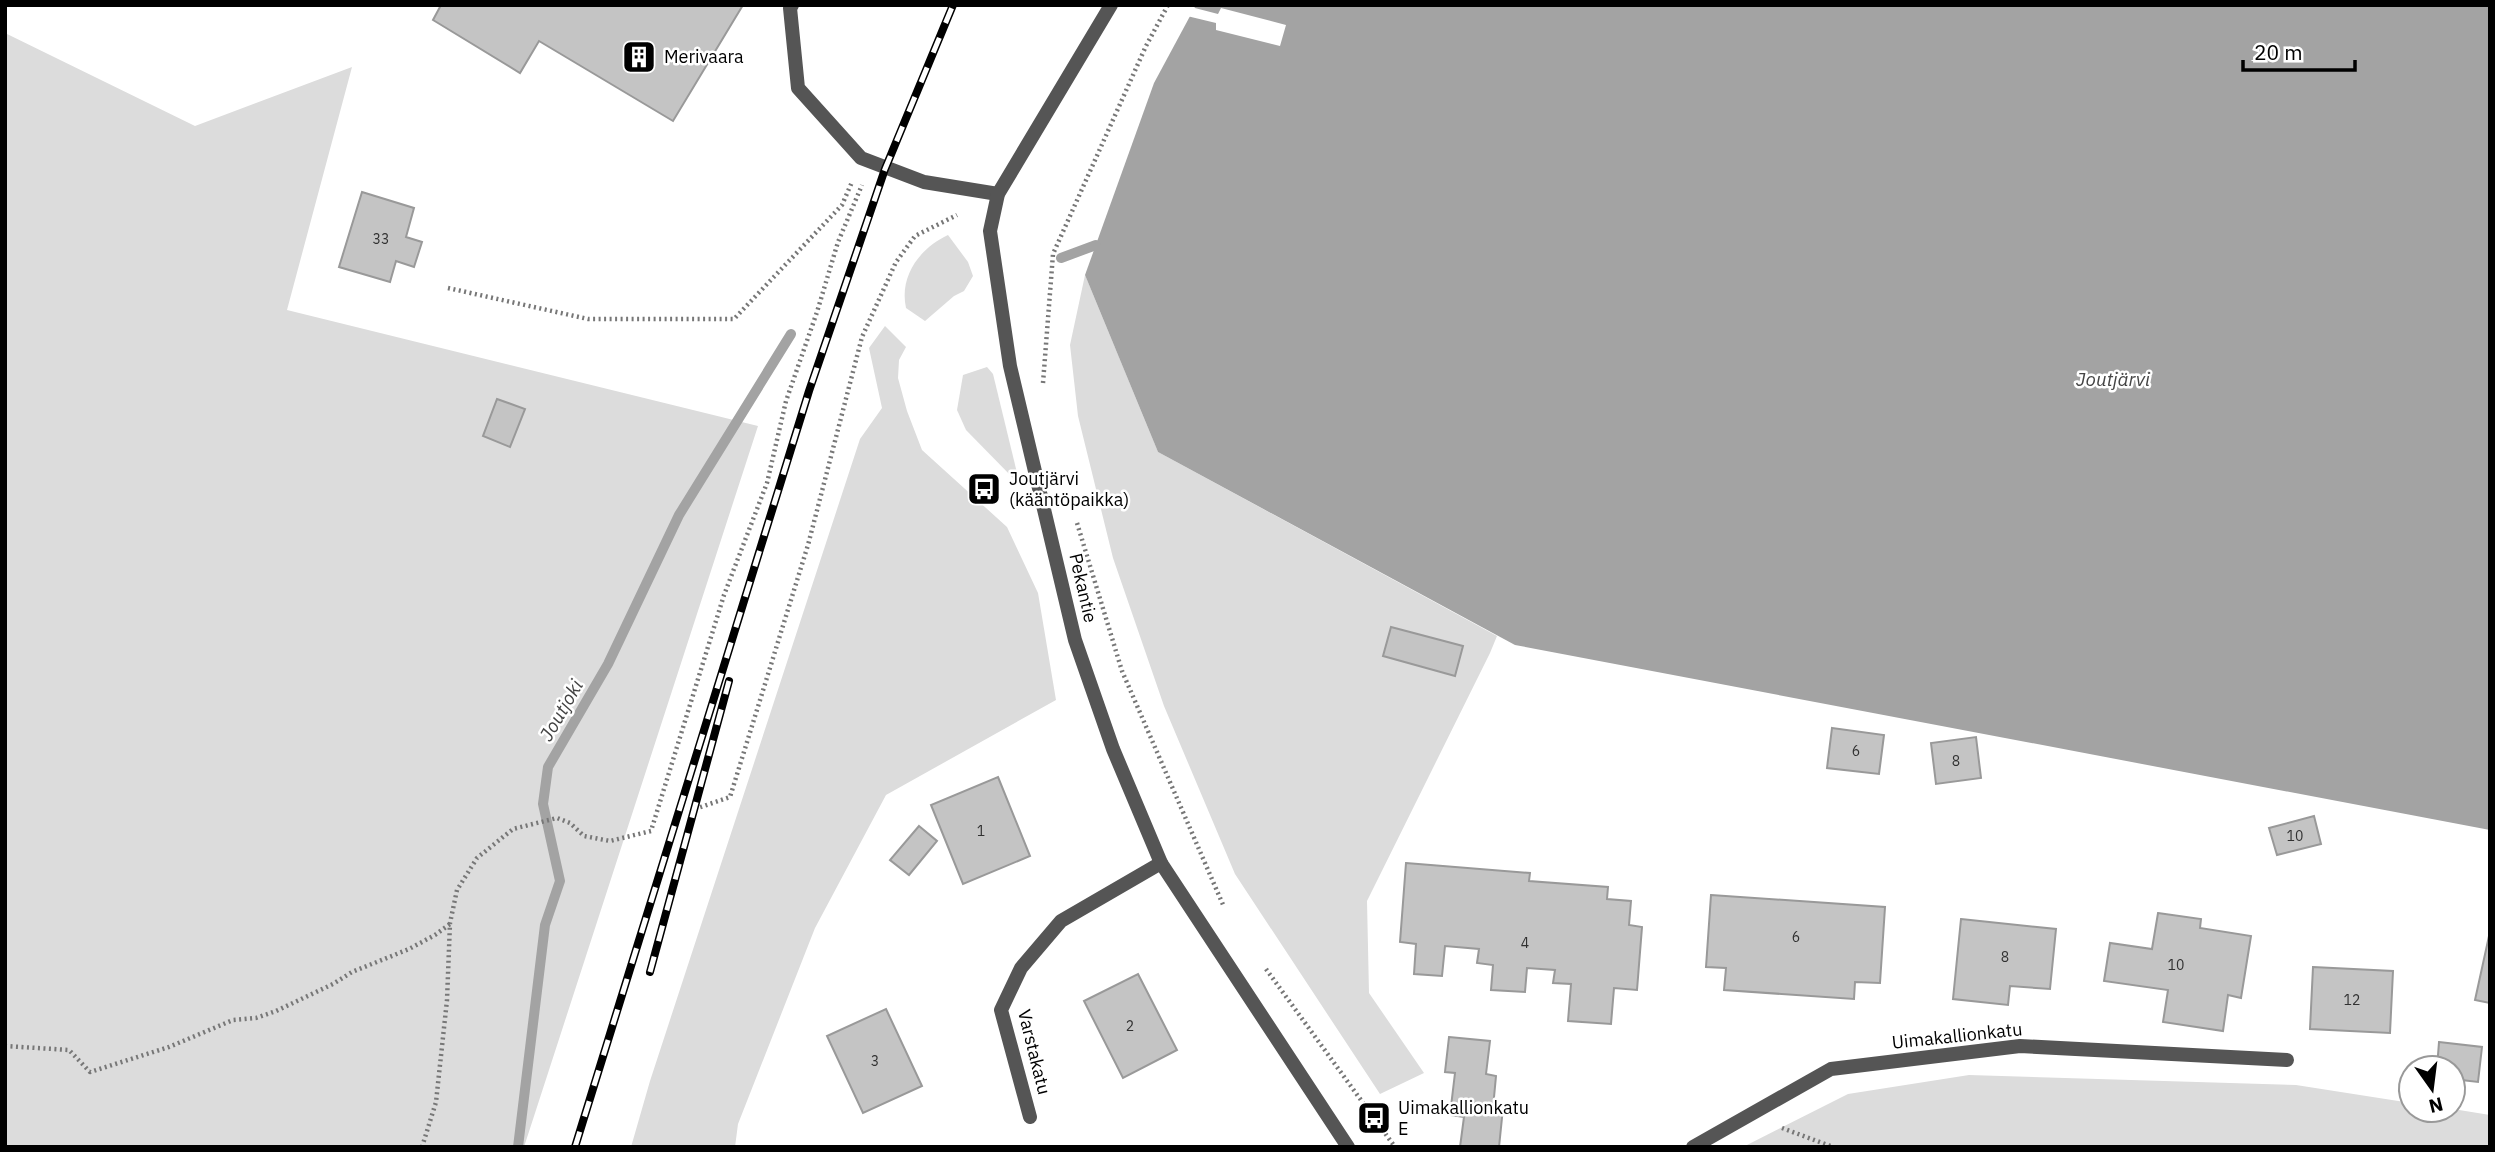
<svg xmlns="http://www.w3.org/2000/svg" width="2495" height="1152" font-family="'IBM Plex Sans',sans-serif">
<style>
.green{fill:#dcdcdc}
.water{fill:#a3a3a3}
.pier{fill:#fff}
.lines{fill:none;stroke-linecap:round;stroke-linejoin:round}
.stream{stroke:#a3a3a3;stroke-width:10}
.building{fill:#c4c4c4;stroke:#999;stroke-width:2}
.path{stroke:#777;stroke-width:4.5;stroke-dasharray:2 3.5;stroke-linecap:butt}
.lane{stroke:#555;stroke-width:14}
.street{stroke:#555;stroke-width:14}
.rail-casing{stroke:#000;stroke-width:8}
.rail{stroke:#fff;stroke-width:5;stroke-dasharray:16;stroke-linecap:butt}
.labels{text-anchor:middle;stroke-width:5;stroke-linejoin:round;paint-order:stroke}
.number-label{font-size:14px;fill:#313131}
.poi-label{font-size:18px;fill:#000;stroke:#fff;text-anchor:start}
.street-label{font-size:18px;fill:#000;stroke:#fff}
.water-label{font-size:19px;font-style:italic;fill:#444;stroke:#fff}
</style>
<rect width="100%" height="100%" fill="#fff"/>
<!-- green -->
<g class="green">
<polygon points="5,33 195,126 352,67 287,310 758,426 524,1147 5,1147"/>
<path d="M948,235L968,262L973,276L964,291L954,296L925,321L906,308C899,276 920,248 948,235Z"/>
<polygon points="1085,275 1158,452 1497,636 1490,653 1367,901 1369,993 1424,1073 1380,1094 1235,874 1164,706 1113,558 1078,416 1070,345"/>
<polygon points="885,326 906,347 899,360 898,378 907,411 922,450 1007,527 1038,593 1056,700 886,795 815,928 738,1124 735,1147 631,1147 650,1081 860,439 882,408 869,348"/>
<polygon points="987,367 993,374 1018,477 1016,481 966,430 957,410 963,375"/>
<polygon points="1969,1075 2296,1085 2411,1103 2411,1110 2453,1109 2490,1115 2490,1147 1743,1147 1848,1094"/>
</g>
<!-- water -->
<polygon class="water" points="1196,5 2490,5 2490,830 1515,645 1158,452 1085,275 1154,83"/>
<!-- pier -->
<polygon class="pier" points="1191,7 1218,14 1221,8 1286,25 1280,46 1216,30 1216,23 1187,16"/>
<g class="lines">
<!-- stream -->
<g class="stream">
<polyline points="1061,258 1096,245"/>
<polyline points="518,1147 545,925 560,881 543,804 548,767 608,664 679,515 791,334"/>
</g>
</g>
<!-- building -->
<g class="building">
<polygon points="441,5 743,5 673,121 539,41 520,73 433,20"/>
<polygon points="362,192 414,208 406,237 422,242 414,267 396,261 390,282 339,267"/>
<polygon points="497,399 525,409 510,447 483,436"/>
<polygon points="1391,627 1463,646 1455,676 1383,656"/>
<polygon points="1832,728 1884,735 1879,774 1827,768"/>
<polygon points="1976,737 1981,778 1936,784 1931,743"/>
<polygon points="998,777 1030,856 963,884 931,805"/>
<polygon points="2314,816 2321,844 2277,855 2269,828"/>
<polygon points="919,826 937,841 909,875 890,860"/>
<polygon points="1406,863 1530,873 1529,881 1608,887 1607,899 1631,901 1629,925 1642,927 1637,990 1614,988 1611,1024 1568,1021 1571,984 1553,983 1555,970 1527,968 1525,992 1491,990 1493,965 1477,963 1479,949 1445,946 1442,976 1414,974 1416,944 1400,942"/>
<polygon points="1711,895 1885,907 1880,983 1855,982 1854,999 1724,990 1726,968 1706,967"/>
<polygon points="2158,913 2201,919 2200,928 2251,936 2241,998 2228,995 2223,1031 2163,1022 2168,990 2104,981 2110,943 2152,949"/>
<polygon points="1961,919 2056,929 2050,989 2010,986 2008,1005 1953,999"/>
<polygon points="2489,936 2490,936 2490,1003 2475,1000"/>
<polygon points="2313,967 2393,971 2390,1033 2310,1029"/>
<polygon points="1138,974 1177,1050 1123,1078 1084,1001"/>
<polygon points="886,1009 922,1086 863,1113 827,1036"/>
<polygon points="1449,1037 1490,1041 1486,1074 1496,1076 1493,1108 1503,1108 1499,1147 1460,1147 1464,1117 1450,1115 1455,1073 1445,1072"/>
<polygon points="2439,1042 2482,1047 2478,1082 2453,1079 2453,1068 2437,1068"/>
</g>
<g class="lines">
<!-- path -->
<g class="path">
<polyline points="448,288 588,319 734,319 842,205 852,182"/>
<polyline points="1043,383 1053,254 1146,46 1168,5"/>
<polyline points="1077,523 1122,671 1224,907"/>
<polyline points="695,809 730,797 808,545 862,337 896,262 915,236 957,215"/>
<polyline points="1266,969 1395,1147"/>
<polyline points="5,1046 69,1050 90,1072 169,1047 233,1020 256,1018 276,1011 333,984 352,972 409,949 435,935 450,924"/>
<polyline points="1782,1128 1833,1147"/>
<polyline points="422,1147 436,1102 447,1000 450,923 457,890 477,858 513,829 557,818 570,823 584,836 610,841 651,831 724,595 767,483 786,401 817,312 838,242 862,185"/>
</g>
<!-- lane -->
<polyline class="lane" points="792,5 790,8 798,88 861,158 924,182 998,194"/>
<!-- street -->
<g class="street">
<polyline points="1111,5 998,194 990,231 1010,366 1075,640 1113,749 1161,863 1348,1147"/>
<polyline points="1030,1117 1001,1010 1021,968 1061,921 1161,863"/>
<polyline points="1693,1147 1831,1069 2020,1046 2287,1060"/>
</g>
<defs>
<g id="rail">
<polyline points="650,972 729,681"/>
<polyline points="575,1147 809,391 885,169 953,5"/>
</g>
</defs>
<!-- rail casing -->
<use href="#rail" class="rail-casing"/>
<!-- rail -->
<use href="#rail" class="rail"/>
</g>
<!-- icons -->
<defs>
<symbol id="building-square" viewBox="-11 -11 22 22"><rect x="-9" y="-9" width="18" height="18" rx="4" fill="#000" stroke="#fff"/><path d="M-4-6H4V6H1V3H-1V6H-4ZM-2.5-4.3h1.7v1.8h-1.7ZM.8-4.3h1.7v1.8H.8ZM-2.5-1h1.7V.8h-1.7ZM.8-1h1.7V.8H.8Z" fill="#fff"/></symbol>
<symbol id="bus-square" viewBox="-11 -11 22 22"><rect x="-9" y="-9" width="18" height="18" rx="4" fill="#000" stroke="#fff"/><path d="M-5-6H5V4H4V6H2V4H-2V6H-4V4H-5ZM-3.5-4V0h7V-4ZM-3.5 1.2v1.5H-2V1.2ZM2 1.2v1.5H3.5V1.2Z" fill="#fff"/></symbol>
</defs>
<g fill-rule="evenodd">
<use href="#building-square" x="620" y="38" width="38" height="38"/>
<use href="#bus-square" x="965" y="470" width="38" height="38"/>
<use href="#bus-square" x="1355" y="1099" width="38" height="38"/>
</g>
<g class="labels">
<!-- number labels -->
<g class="number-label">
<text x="381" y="244">33</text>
<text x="1856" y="756">6</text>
<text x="1956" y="766">8</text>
<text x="981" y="836">1</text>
<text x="2295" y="841">10</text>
<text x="1796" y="942">6</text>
<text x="1525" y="948">4</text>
<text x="2005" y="962">8</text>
<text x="2176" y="970">10</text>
<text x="2352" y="1005">12</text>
<text x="1130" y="1031">2</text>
<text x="875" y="1066">3</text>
</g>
<!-- poi labels -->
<g class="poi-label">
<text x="664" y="63">Merivaara</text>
<text x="1009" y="485">Joutjärvi<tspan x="1009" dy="21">(kääntöpaikka)</tspan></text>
<text x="1398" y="1114">Uimakallionkatu<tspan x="1398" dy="21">E</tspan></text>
</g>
<!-- street labels -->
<g class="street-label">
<text transform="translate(1083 588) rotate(77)" y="6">Pekantie</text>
<text transform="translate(1957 1036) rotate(-6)" y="6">Uimakallionkatu</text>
<text transform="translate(1034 1052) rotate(76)" y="6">Varstakatu</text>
</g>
<!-- water labels -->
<g class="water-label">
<text x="2113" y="386">Joutjärvi</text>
<text transform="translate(561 710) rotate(-60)" y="7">Joutjoki</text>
</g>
</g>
<!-- border -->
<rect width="2495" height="1152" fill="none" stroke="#000000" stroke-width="14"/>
<!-- north arrow -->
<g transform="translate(2432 1089) rotate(166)"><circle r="33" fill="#ffffff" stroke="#999999" stroke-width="2"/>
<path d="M0-5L12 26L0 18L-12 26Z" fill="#000000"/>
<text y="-10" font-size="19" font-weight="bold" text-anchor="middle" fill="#000000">N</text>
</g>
<!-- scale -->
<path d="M2243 60v10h112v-10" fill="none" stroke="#000000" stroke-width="3.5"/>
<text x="2254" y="60" font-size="21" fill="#000000" stroke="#ffffff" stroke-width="5" paint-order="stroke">20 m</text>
</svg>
